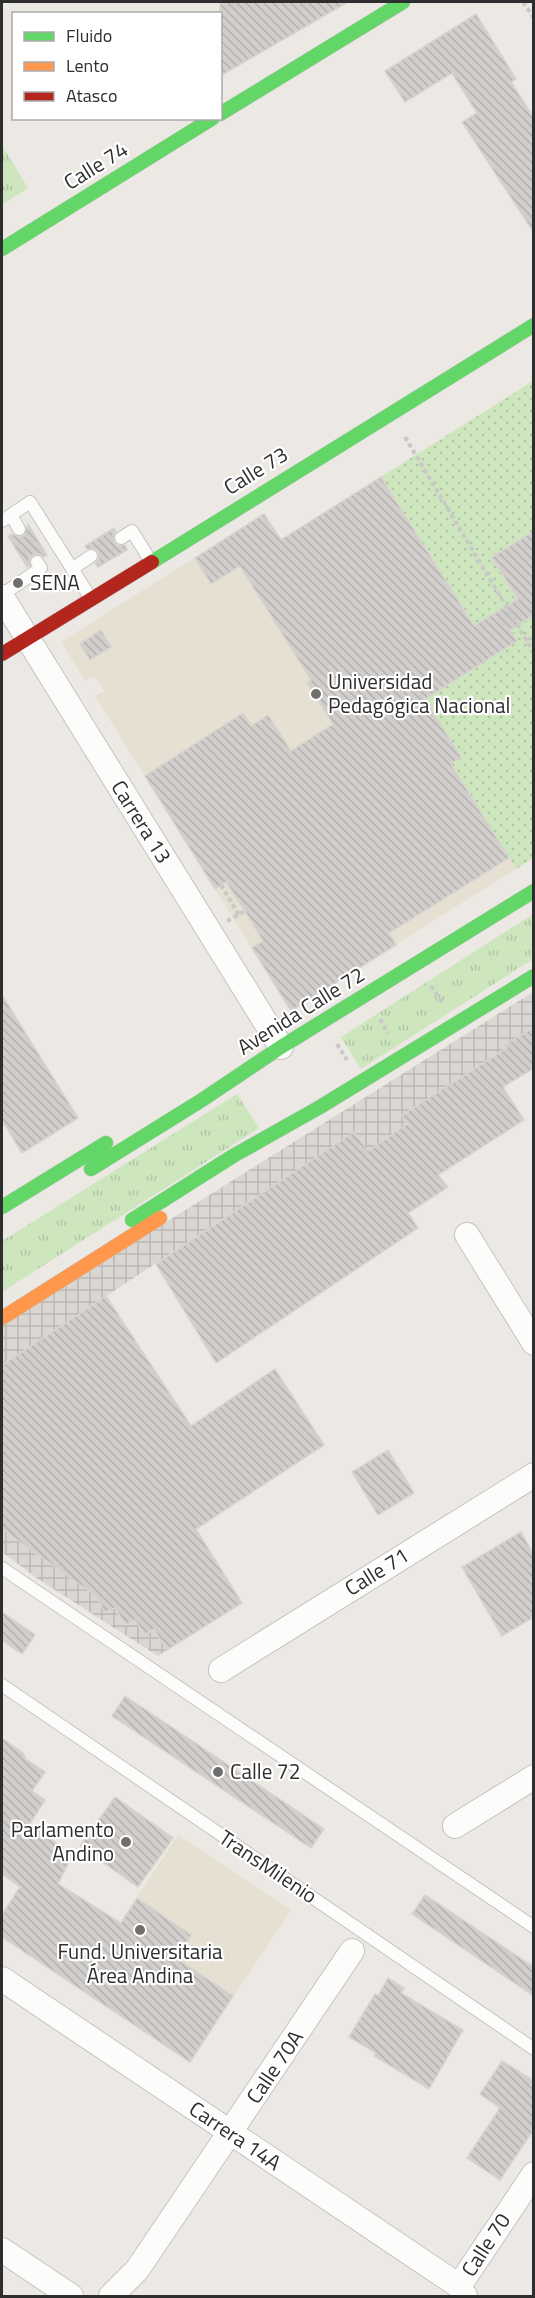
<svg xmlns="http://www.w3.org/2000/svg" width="535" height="2298" font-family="'Titillium Web',sans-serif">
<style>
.education{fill:#e6e0d3}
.grass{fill:url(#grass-tufts)}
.park{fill:url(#park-dots)}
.plaza{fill:url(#plaza-grid)}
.building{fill:url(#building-back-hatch);stroke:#d7d4d0;stroke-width:1.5}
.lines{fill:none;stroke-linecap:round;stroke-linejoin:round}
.lane-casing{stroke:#c5c4c5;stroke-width:14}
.street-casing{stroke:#c5c4c5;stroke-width:26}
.fast-casing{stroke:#c5c4c5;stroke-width:15}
.slow-casing{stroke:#c5c4c5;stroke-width:15}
.jam-casing{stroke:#c5c4c5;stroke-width:15}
.path{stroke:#c9c9c8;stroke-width:4;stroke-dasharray:4.5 3;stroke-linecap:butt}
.lane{stroke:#fcfcfb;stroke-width:12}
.street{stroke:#fcfcfb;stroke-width:24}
.fast{stroke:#63d668;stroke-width:14}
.slow{stroke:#ff974d;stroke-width:14}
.jam{stroke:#b3261e;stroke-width:14}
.poi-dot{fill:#706f6e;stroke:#fff;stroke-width:2}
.labels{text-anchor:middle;stroke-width:4.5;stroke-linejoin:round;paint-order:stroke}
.street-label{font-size:21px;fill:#2e2e2e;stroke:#fff}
.poi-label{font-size:21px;fill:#2e2e2e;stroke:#fff;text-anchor:start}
</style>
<defs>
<pattern id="grass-tufts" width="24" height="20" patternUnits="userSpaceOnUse" patternTransform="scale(1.5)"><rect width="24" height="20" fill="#cee6be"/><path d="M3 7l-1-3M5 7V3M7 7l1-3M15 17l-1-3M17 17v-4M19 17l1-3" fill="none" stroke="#b1c6a4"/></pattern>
<pattern id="park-dots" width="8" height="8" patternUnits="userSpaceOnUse" patternTransform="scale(1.5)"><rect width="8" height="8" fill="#cee6be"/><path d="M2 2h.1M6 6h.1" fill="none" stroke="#b1c6a4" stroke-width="1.8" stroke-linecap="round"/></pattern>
<pattern id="plaza-grid" width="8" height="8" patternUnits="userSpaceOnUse" patternTransform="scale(1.5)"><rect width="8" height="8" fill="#dad6d2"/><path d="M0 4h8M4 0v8" fill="none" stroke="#bbb8b5"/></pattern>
<pattern id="building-back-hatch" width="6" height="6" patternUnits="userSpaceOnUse" patternTransform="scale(1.5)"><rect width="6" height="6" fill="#d1cecb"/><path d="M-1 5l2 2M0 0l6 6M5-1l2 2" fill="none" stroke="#b4b1af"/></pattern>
</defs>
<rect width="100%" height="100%" fill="#ece8e4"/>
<!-- education -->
<g class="education">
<polygon points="533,381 533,858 291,1011 95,696 104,691 94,676 85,681 61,642 264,514 281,540"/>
<polygon points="2,1807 73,1854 58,1884 120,1923 178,1835 291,1910 190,2062 2,1937 2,1915 20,1887 2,1874"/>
</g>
<!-- grass -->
<g class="grass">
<polygon points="2,145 28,188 2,205"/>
<polygon points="533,914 533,959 361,1069 341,1037"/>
<polygon points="237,1094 259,1128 2,1292 2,1241"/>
</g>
<!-- park -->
<polygon class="park" points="533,381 533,531 492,557 530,617 533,615 533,858 516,869 451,764 461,757 410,675 517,640 499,611 474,626 381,477"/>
<!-- plaza -->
<g class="plaza">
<polygon points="533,992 533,1027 505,1045 507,1048 402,1115 407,1124 368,1151 354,1132 2,1365 2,1325"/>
<polygon points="2,1529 96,1596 105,1611 115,1608 126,1625 135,1620 145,1635 154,1629 167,1650 158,1656 38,1579 2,1552"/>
</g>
<!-- building -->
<g class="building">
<polygon points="220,2 348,2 220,76 223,45 220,41"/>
<polygon points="476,14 516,79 511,82 534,118 534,233 462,122 477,113 452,73 405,102 385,71"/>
<polygon points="381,477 474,626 518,599 492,557 534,531 534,623 530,617 510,630 517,641 425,699 461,757 451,764 509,858 389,933 396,945 291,1011 252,948 263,941 245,911 226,882 215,889 145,776 243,713 251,726 268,715 291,751 333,724 307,683 311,680 240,566 211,584 195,558 264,514 281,540"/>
<polygon points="28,524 47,555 44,557 40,554 33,555 29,559 30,566 27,567 8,536 12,534 18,537 24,536"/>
<polygon points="114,528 116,531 113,535 114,542 118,546 125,545 127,550 98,567 95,563 99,559 98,552 94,548 87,549 85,546"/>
<polygon points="101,630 111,647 90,660 80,644"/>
<polygon points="2,995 78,1118 22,1153 2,1120"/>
<polygon points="534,1027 534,1068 503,1087 524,1120 438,1175 448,1187 408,1213 418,1228 216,1363 156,1264 354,1132 368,1151 407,1124 402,1115 507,1048 505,1045"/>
<polygon points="106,1296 191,1426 275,1369 324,1445 196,1529 242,1603 167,1650 154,1629 145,1635 135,1620 126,1625 115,1608 105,1612 96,1596 2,1529 2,1365"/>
<polygon points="388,1450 414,1493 378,1515 352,1472"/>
<polygon points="521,1532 534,1555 534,1617 502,1636 462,1567"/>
<polygon points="2,1612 35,1635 22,1654 2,1640"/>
<polygon points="125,1696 324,1829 311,1848 112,1716"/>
<polygon points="2,1738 23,1753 26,1759 45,1772 32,1791 45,1800 29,1825 73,1854 58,1884 121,1923 137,1898 191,1935 176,1958 233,1996 190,2062 2,1937 2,1915 20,1887 2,1874"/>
<polygon points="115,1797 173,1838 138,1887 80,1846"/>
<polygon points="425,1895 534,1967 534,1996 412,1914"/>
<polygon points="388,1978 404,1988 401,1993 463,2030 429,2089 374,2056 376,2053 349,2037 375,1994 378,1996"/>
<polygon points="502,2061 534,2081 534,2129 500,2180 467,2158 500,2108 480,2094"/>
</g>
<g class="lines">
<defs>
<g id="lane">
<polyline points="11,515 19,529"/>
<polyline points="2,521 30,502 90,597"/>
<polyline points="121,538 132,531 150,560"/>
<polyline points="72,569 91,556"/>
<polyline points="2,595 41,568 37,562"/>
<polyline points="2,1568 534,1927"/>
<polyline points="2,1685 534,2049"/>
</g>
<g id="street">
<polyline points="2,597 281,1047"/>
<polyline points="467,1235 534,1343"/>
<polyline points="221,1670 534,1475"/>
<polyline points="455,1826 534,1777"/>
<polyline points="2,1979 459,2286 465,2296"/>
<polyline points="2,2250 71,2296"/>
<polyline points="459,2286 534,2174"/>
<polyline points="111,2296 137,2270 352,1951"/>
</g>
<g id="fast">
<polyline points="220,114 403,2"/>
<polyline points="2,249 213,118"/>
<polyline points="152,562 534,325"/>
<polyline points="91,1169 202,1100 281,1047 534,891"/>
<polyline points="2,1207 106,1143"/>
<polyline points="132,1220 233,1156 320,1107 534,976"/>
</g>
<polyline id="slow" points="2,1318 160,1218"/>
<polyline id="jam" points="2,654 152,562"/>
</defs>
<!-- lane casing -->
<use href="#lane" class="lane-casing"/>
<!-- street casing -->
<use href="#street" class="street-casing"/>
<!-- fast casing -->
<use href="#fast" class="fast-casing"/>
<!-- slow casing -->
<use href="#slow" class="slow-casing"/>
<!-- jam casing -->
<use href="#jam" class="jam-casing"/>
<!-- path -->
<g class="path">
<polyline points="523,2 534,18"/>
<polyline points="405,437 534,653"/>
<polyline points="526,640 534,636"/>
<polyline points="221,885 239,915"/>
<polyline points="227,921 245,911"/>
<polyline points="431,986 442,1002"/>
<polyline points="380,1019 388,1033"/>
<polyline points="337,1044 347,1060"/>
</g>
<!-- lane -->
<use href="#lane" class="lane"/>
<!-- street -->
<use href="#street" class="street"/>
<!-- fast -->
<use href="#fast" class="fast"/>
<!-- slow -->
<use href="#slow" class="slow"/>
<!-- jam -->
<use href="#jam" class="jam"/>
</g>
<!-- markers -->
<g class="poi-dot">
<circle cx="18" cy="583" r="6"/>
<circle cx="316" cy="694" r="6"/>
<circle cx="218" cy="1772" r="6"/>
<circle cx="126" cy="1842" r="6"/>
<circle cx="140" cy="1930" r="6"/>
</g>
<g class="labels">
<!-- street labels -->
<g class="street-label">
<text transform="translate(96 166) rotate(-32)" y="7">Calle 74</text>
<text transform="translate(256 471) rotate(-32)" y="7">Calle 73</text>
<text transform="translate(141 822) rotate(58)" y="7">Carrera 13</text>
<text transform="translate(301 1011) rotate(-32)" y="7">Avenida Calle 72</text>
<text transform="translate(377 1572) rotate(-32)" y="7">Calle 71</text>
<text transform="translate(268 1867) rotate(34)" y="7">TransMilenio</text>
<text transform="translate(275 2067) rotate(-56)" y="7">Calle 70A</text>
<text transform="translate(235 2136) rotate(34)" y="7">Carrera 14A</text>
<text transform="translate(486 2245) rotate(-57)" y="7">Calle 70</text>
</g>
<!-- poi labels -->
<g class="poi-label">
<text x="30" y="590">SENA</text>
<text x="328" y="689">Universidad<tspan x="328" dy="24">Pedagógica Nacional</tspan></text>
<text x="230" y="1779">Calle 72</text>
<text x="114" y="1837" text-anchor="end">Parlamento<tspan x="114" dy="24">Andino</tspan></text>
<text x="140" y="1959" text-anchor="middle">Fund. Universitaria<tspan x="140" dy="24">Área Andina</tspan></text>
</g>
</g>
<!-- border -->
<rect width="535" height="2298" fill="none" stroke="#2e2e2e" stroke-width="6"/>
<!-- legend -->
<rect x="12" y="12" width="210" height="108" fill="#ffffff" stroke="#ababab" stroke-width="1.5"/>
<rect x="24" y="32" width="30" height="9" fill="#63d668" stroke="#ababab" stroke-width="1.5"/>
<text x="66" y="42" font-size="18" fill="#2e2e2e">Fluido</text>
<rect x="24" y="62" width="30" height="9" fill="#ff974d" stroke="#ababab" stroke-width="1.5"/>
<text x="66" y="72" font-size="18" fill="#2e2e2e">Lento</text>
<rect x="24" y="92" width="30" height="9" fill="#b3261e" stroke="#ababab" stroke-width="1.5"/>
<text x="66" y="102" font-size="18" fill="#2e2e2e">Atasco</text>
</svg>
